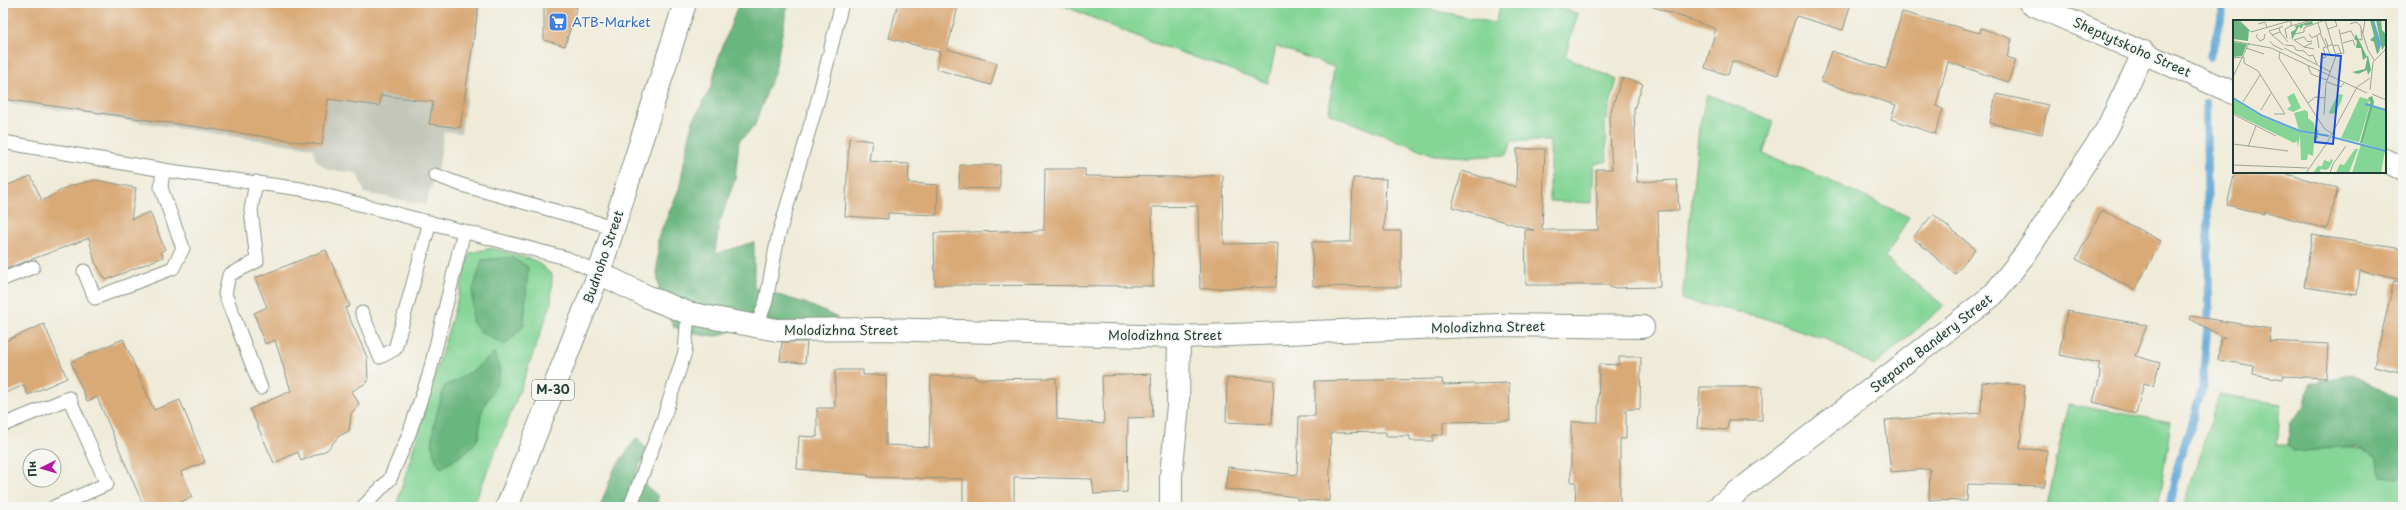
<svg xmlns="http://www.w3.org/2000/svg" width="2406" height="510" font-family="'Playpen Sans',sans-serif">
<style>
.industrial{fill:#c3c6b9}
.green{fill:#84d596;stroke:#528965}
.forest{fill:#6bb67f;stroke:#457a5a}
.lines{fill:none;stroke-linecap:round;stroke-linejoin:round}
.stream{stroke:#5fa6d5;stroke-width:8}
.building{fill:#d9a976}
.lane-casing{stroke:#879486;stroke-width:15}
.street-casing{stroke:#879486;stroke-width:24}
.highway-casing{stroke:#879486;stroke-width:24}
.lane{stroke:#fff;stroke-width:13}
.street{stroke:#fff;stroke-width:22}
.highway{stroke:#fff;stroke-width:22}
.labels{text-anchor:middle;stroke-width:3;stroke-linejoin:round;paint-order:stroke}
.shield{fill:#f6f6f2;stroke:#60746d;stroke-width:1}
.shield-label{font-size:12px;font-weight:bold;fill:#1f3d34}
.shop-label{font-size:13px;fill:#366cbe;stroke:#f6f6f2;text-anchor:start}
.street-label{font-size:13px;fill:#1f3d34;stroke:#f6f6f2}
.inset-river{fill:none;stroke:#5fa6d5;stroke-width:2}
.inset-road{fill:none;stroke:#9ca596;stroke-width:1}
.view{fill:#1d4ed8;fill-opacity:0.15;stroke:#1d4ed8;stroke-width:2}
.inset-edge{fill:none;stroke:#1f3d34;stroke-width:2}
</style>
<rect width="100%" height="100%" fill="#f6f6f2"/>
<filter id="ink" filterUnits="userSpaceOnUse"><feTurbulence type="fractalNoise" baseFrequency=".025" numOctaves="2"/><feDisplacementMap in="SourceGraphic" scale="8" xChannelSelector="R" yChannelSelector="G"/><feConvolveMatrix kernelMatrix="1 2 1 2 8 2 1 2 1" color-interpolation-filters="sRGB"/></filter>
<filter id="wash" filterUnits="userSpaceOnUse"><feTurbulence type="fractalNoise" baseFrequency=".012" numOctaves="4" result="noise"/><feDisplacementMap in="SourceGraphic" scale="16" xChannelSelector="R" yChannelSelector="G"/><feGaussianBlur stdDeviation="0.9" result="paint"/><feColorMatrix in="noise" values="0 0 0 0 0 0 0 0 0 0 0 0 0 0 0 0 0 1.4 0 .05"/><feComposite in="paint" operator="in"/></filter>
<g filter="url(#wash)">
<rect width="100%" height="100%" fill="#efebd8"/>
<!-- industrial -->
<polygon class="industrial" points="3,3 481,3 461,133 444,131 439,164 425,205 365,193 357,173 328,170 316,160 313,148 3,102"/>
<!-- green -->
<g class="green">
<polygon points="1057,3 1432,3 1432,10 1495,23 1501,3 1549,3 1578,14 1565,56 1617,80 1605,122 1607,161 1594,164 1592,203 1550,201 1550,141 1512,141 1507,155 1470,157 1434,155 1329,114 1334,67 1276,46 1268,83 1148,41"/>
<polygon points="1707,94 1773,121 1763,154 1806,170 1909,217 1885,258 1944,306 1874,366 1828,340 1761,317 1682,300 1699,128"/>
<polygon points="492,248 536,261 552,275 551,304 520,390 473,507 396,507 457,301 470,253"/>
<polygon points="2219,394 2281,404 2277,445 2344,445 2403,459 2403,507 2183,507"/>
<polygon points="2068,404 2171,422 2158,507 2047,507"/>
</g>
<!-- forest -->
<g class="forest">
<polygon points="739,3 788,3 775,70 754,127 739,141 735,179 719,224 715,254 754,242 754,288 805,303 838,318 812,322 747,325 718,336 701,335 674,327 660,301 657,271 658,238 679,189 692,123 711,87 718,59"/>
<polygon points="511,257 528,267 524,325 505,345 481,332 472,322 473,290 482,260"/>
<path d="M494,353C510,384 487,390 481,415C479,422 481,433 477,440C469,452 453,461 441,468C423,446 438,412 444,387L474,370Z"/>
<polygon points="2351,374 2402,401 2403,472 2397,479 2381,477 2376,456 2357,446 2293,451 2288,445 2290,423 2304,407 2309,385"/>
<polygon points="637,437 647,450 635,476 658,496 657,507 600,507 614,469"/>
</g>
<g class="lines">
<!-- stream -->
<g class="stream">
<polyline points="2210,57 2225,3"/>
<polyline points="2169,507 2178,465 2202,390 2209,306 2206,103"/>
</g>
</g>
<g id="blocks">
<!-- building -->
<g class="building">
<polygon points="3,3 479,3 460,128 429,124 433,102 381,95 379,106 328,99 322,145 3,99"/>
<polygon points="544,3 578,3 565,46 544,40"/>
<polygon points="898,3 959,3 947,49 997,63 991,85 936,69 940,52 889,38"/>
<polygon points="1652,3 1851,3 1843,30 1796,16 1778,75 1732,61 1728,75 1705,68 1716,29 1651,6"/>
<polygon points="1902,12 1980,33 1981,28 2012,39 2007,57 2016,60 2008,82 1948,62 1936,106 1943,109 1935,134 1891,119 1896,105 1821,82 1831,51 1886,69"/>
<polygon points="1622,78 1643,84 1634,109 1637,182 1677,180 1679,210 1658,211 1660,287 1611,288 1610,285 1526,285 1525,230 1534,230 1452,207 1462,171 1516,187 1517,149 1545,149 1542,230 1598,230 1596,169 1612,169 1609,117"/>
<polygon points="1996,94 2048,105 2042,134 1990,123"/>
<polygon points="849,138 872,141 869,161 909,164 908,183 938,185 937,215 888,213 888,219 845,216"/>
<polygon points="960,165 1000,165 1000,189 959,188"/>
<polygon points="1045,169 1085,169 1085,176 1185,177 1223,175 1224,244 1278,243 1276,287 1200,289 1198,206 1152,207 1153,286 935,285 934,233 1044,230"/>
<polygon points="2235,172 2279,172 2338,188 2327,229 2264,211 2264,214 2227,205"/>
<polygon points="31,176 42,201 69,186 96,180 136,188 131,219 150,212 165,250 161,251 163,257 106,280 95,262 89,238 3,270 3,187"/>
<polygon points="1353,178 1386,179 1384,231 1401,231 1401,287 1313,286 1312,242 1351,242"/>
<polygon points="2102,210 2161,241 2135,290 2076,259"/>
<polygon points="1933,214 1975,249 1955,274 1913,238"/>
<polygon points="2312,235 2403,249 2403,280 2360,271 2357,295 2304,287"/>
<polygon points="326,250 350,306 345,308 367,357 368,382 352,391 359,404 351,414 349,431 339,436 327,450 301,461 298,452 274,463 250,409 291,391 275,340 265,344 254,313 267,307 255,278"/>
<polygon points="2394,281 2403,282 2403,373 2374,366"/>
<polygon points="2067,311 2147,325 2135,356 2160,363 2153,386 2144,383 2136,414 2093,402 2099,380 2100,371 2098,370 2100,363 2059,355"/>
<polygon points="2191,316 2271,329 2269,341 2328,344 2326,378 2284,376 2283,379 2253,374 2254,366 2218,360 2221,338 2225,338 2190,319"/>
<polygon points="44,324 67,378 28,395 24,385 3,394 3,342"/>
<polygon points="123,339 154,410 180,400 205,462 181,472 192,497 169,507 144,507 97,397 87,401 71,362"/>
<polygon points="782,342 807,342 805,363 780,361"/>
<polygon points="1619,357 1641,357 1640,409 1626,409 1626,439 1620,439 1620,507 1575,507 1576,482 1571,482 1571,422 1598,422 1599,364 1619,365"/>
<polygon points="835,370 863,370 863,375 886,375 886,445 929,447 931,376 975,376 975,379 1056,378 1057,419 1104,424 1102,376 1151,374 1153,417 1128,418 1127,492 1094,494 1092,479 1014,477 1014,507 963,507 963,479 868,477 868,475 797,469 799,436 817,437 817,408 835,408"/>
<polygon points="1227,378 1274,380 1272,424 1226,422"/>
<polygon points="1442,379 1443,385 1509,383 1510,421 1443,422 1443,435 1433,435 1433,441 1410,441 1410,436 1386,436 1386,432 1331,433 1329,501 1297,500 1297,497 1225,489 1228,467 1297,475 1299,416 1315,416 1315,381"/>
<polygon points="1982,382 2025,385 2020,449 2047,450 2045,486 1968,484 1967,501 1929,500 1930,469 1891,472 1885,420 1981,413"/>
<polygon points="1700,387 1762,387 1762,420 1728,420 1727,430 1697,428"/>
</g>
</g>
</g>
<g filter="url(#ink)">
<use href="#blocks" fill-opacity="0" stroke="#879486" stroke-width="1"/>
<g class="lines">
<defs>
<g id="lane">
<polyline points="3,142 163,170 301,189 566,258 599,273"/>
<polyline points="435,175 462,185 613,227"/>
<polyline points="256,182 251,210 257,261 229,275 225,294 261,388"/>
<polyline points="84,271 95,298 173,268 183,248 161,188 163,170"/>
<polyline points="3,279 33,267"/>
<polyline points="362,313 380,357 395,349 430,222"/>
<polyline points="757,326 766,301 778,237 819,96 842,3"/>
<polyline points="3,425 69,398 107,484 54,507"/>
<polyline points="363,507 390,479 409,434 429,375 464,231"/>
<polyline points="630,507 663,420 685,352 688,313"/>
</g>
<g id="street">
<polyline points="2030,3 2234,93"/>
<polyline points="2385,160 2403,170"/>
<polyline points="599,273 648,297 688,313 777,330 879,329 1179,337 1500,325 1643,327"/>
<polyline points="1171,507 1171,476 1178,406 1179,337"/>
<polyline points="1718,507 1993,295 2026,253 2107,129 2144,52"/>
</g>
<polyline id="highway" points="507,507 599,273 685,3"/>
</defs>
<!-- lane casing -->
<use href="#lane" class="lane-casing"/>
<!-- street casing -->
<use href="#street" class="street-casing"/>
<!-- highway casing -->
<use href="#highway" class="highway-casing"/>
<!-- lane -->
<use href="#lane" class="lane"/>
<!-- street -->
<use href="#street" class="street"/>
<!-- highway -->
<use href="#highway" class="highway"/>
</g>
</g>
<!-- icons -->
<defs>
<symbol id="supermarket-square" viewBox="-11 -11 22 22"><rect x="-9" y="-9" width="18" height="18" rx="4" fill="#3f7fe0" stroke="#f6f6f2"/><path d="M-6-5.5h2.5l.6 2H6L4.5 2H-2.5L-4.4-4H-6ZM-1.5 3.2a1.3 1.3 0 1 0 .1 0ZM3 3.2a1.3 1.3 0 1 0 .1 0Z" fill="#fff"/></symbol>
</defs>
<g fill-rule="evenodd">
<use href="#supermarket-square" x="547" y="11" width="22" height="22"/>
</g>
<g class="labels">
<!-- shield labels -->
<rect class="shield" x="532" y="380" width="42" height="20" rx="3"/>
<g class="shield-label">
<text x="553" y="394">М-30</text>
</g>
<!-- shop labels -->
<g class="shop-label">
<text x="572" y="27">ATB-Market</text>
</g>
<!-- street labels -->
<g class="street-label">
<text transform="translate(2132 47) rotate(24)" y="5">Sheptytskoho Street</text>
<text transform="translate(603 257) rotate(-71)" y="5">Budnoho Street</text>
<text transform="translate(1488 327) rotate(-1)" y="5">Molodizhna Street</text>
<text x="841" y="335">Molodizhna Street</text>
<text x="1165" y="340">Molodizhna Street</text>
<text transform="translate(1931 343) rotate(-38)" y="5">Stepana Bandery Street</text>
</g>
</g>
<!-- overview -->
<g transform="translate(2233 20)">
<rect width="153" height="153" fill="#efebd8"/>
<path d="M61,73L68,88L60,92L54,89L58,86L54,77ZM105,74L110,75L108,82L102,93L97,94L96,92ZM127,77L138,80L134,84L137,85L126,122L108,118ZM0,79L31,98L67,112L86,116L81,123L80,136L75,134L74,140H68L67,115L65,127L64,121L61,123L0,93ZM139,85L153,90L152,130L128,123ZM72,90L75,92V98L81,103L82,109L86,110L85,114L66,110L61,93ZM128,124L152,131L148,153H119ZM122,129H125L116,153H103L107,144L111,145ZM98,139L100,140L96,148L93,150L87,149L88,153H80L85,146H89L91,140L97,142Z" fill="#84d596"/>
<path d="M0,0H5L16,10L15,21L0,19ZM137,0H141L146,32L144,34L141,22L137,20L141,16ZM143,0H148L149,10L152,13L153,24L149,30ZM79,1L80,4L72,6L71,4L68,9L66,6L59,20L58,12L63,9L62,6ZM123,14L134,37L135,35L138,50L135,55L134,50L125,54L119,52L132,49L134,39V37L130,40L128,28H123L124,21L121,19ZM0,22L14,24L9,36L0,37ZM139,76L141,82L129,123H127L137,86L134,84L138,83L135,78Z" fill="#6bb67f"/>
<path d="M141,0L148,24L146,32L141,6Z" fill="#5fa6d5"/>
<path class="inset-river" d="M0,78L30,96L67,111L96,116M132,84L153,90M99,117L153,131"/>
<path class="inset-road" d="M6,0L18,12M25,4L32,2L34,8M117,4L123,2L127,5L135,30L141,40M50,6L46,8L47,12L55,22M58,6L79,0M95,9L104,6L102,0M18,12L60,0M47,12L39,15L51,25M87,13L93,26M130,13L132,0M25,14L23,16L27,21L31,19L32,14M62,14L71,12V8L92,0M76,14L79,18L88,13L85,3M107,14L118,11L121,17M39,15L36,11L46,8M84,16L86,28M54,18L52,9L58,6V1M125,19L129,20L128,10M0,21L38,28L134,73M37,21L40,25L50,30M79,23L71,27L81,29M110,23L120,20L122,26M52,25L61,26L63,30L71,31L76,36L80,35L84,44M100,26L105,25L108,34M71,27L61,20L71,17L75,22L79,21M13,28L31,34M51,28L98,52M47,32L46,38L60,60L91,108L99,114M88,32L90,38L93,37L90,28L95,26L92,18M103,34L111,33L106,9M98,36L94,27L99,24M0,38L11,37V43L25,51L52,94H41M75,46L78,54L94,60M0,57L16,23M94,62L108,67L111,63M137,70L140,42L153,29M139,74L153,80M10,82L27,55M75,83L82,77L92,78M28,90L38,73M0,94L43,116M91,95L93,63L103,36L92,0M0,124L55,131M15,127L23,106M0,145L75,148M73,153L94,123L124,67L137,58M97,153L100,144L113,126"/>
<path class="view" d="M89,34L108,36L100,124L82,122Z"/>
<rect width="153" height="153" class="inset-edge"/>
</g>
<!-- margin -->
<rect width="2406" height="510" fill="none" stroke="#f6f6f2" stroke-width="16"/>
<!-- north arrow -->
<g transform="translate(42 468) rotate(265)"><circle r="19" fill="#f6f6f2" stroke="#a0aca6"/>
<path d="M0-3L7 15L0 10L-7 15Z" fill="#b5179e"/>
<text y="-6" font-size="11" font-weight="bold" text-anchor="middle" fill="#1f3d34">Пн</text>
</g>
</svg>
